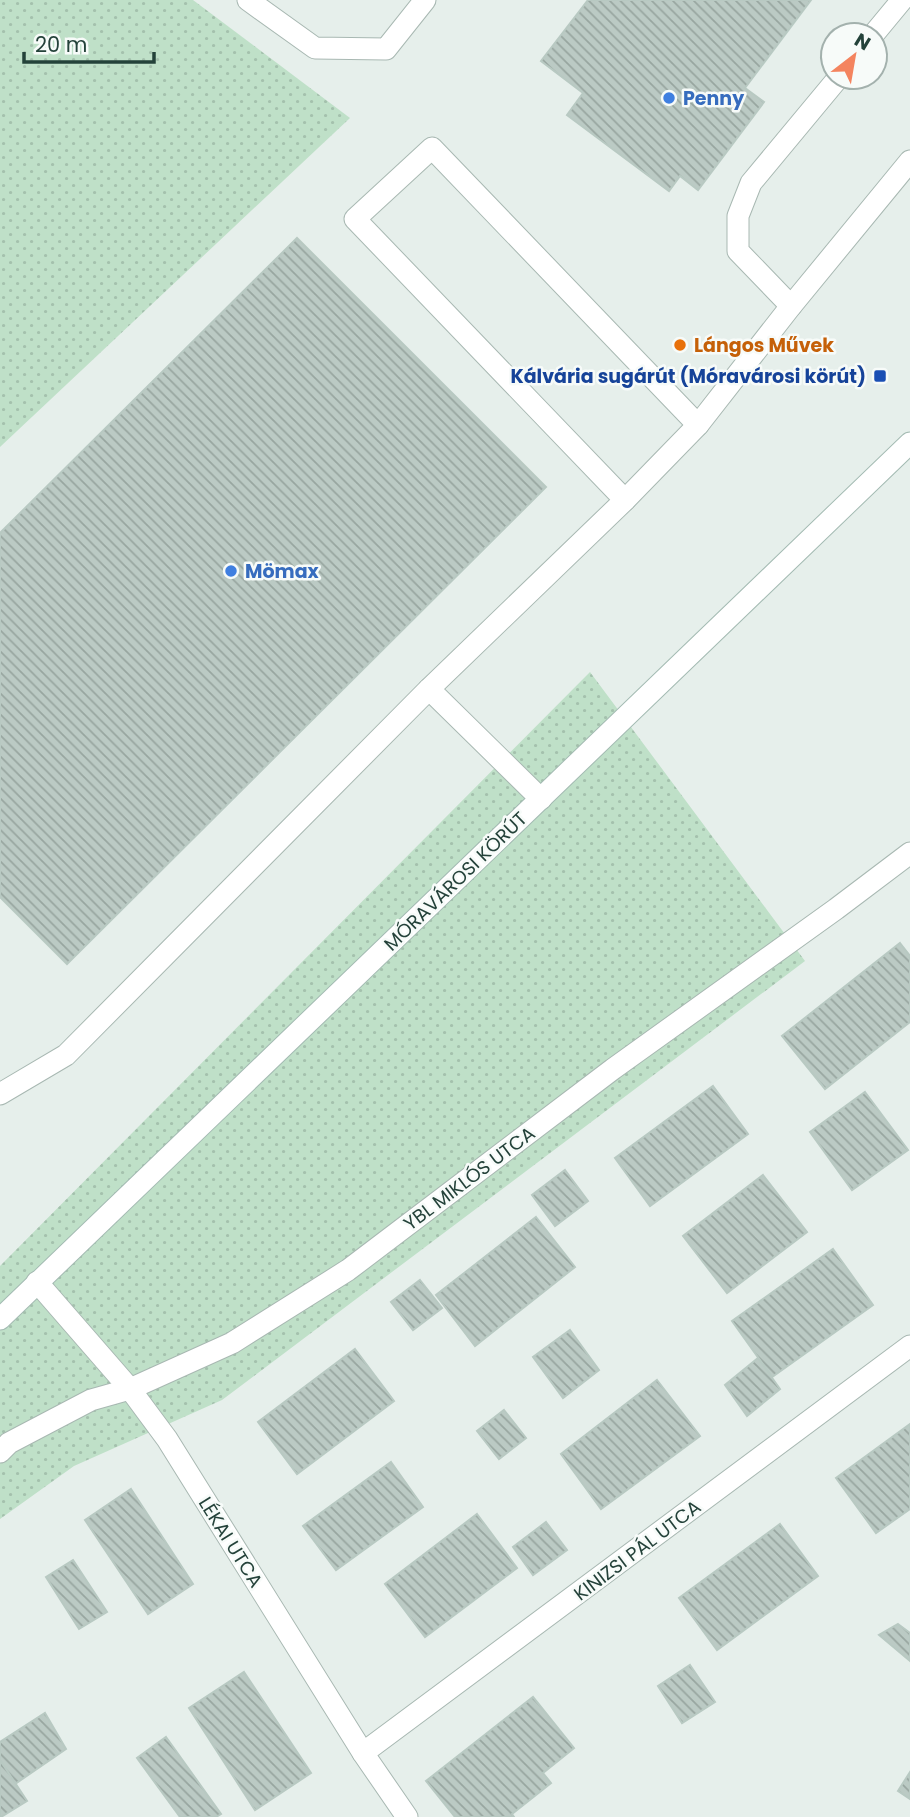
<svg xmlns="http://www.w3.org/2000/svg" width="910" height="1817" font-family="Poppins,sans-serif">
<style>
.grass{fill:url(#grass-dots)}
.building{fill:url(#building-back-hatch);stroke:#b8c9c2;stroke-width:2}
.lines{fill:none;stroke-linecap:round;stroke-linejoin:round}
.service-casing{stroke:#a8b8b2;stroke-width:23}
.minor-casing{stroke:#a8b8b2;stroke-width:23}
.secondary-casing{stroke:#a4bbb3;stroke-width:23}
.service{stroke:#fff;stroke-width:21}
.minor{stroke:#fff;stroke-width:21}
.secondary{stroke:#fff;stroke-width:21}
.shop-dot{fill:#3f7fe0;stroke:#f7fbf9;stroke-width:2.5}
.food-dot{fill:#e8710a;stroke:#f7fbf9;stroke-width:2.5}
.transit-dot{fill:#1a4fb4;stroke:#f7fbf9;stroke-width:2.5}
.labels{text-anchor:middle;stroke-width:5;stroke-linejoin:round;paint-order:stroke}
.shop-label{font-size:19px;font-weight:bold;fill:#366cbe;stroke:#f7fbf9;text-anchor:start}
.food-label{font-size:19px;font-weight:bold;fill:#c56008;stroke:#f7fbf9;text-anchor:start}
.transit-label{font-size:19px;font-weight:bold;fill:#164399;stroke:#f7fbf9;text-anchor:end}
.street-label{font-size:19px;fill:#24423a;stroke:#f7fbf9}
</style>
<defs>
<pattern id="grass-dots" width="8" height="8" patternUnits="userSpaceOnUse" patternTransform="scale(1.75)"><rect width="8" height="8" fill="#bfe0c8"/><path d="M2 2h.1M6 6h.1" fill="none" stroke="#a4c1ad" stroke-width="1.8" stroke-linecap="round"/></pattern>
<pattern id="building-back-hatch" width="6" height="6" patternUnits="userSpaceOnUse" patternTransform="scale(1.75)"><rect width="6" height="6" fill="#bbcac4"/><path d="M-1 5l2 2M0 0l6 6M5-1l2 2" fill="none" stroke="#98a6a0"/></pattern>
</defs>
<rect width="100%" height="100%" fill="#e6efeb"/>
<!-- grass -->
<g class="grass">
<polygon points="0,0 193,0 350,118 0,447"/>
<polygon points="590,672 805,961 222,1400 74,1466 0,1519 0,1266"/>
</g>
<!-- building -->
<g class="building">
<polygon points="588,0 811,0 745,88 764,102 698,190 680,176 669,191 567,115 583,93 541,61"/>
<polygon points="297,238 546,487 67,964 0,897 0,533"/>
<polygon points="900,943 910,956 910,1022 825,1089 782,1036"/>
<polygon points="713,1086 748,1134 650,1206 615,1158"/>
<polygon points="865,1092 908,1150 852,1190 810,1132"/>
<polygon points="565,1170 588,1201 555,1226 532,1195"/>
<polygon points="763,1175 807,1232 727,1293 683,1236"/>
<polygon points="536,1217 575,1267 475,1346 436,1295"/>
<polygon points="833,1249 873,1305 772,1377 732,1321"/>
<polygon points="420,1280 442,1308 413,1330 391,1302"/>
<polygon points="570,1330 599,1370 563,1398 533,1357"/>
<polygon points="355,1349 394,1401 297,1474 258,1422"/>
<polygon points="758,1358 780,1389 747,1416 725,1385"/>
<polygon points="657,1380 700,1436 601,1509 561,1454"/>
<polygon points="504,1410 526,1438 499,1459 477,1431"/>
<polygon points="910,1424 910,1509 876,1533 836,1478"/>
<polygon points="391,1462 423,1507 336,1570 303,1526"/>
<polygon points="131,1489 193,1584 148,1614 85,1520"/>
<polygon points="477,1514 517,1568 425,1637 385,1584"/>
<polygon points="546,1522 567,1550 533,1575 513,1547"/>
<polygon points="780,1524 818,1576 717,1650 679,1598"/>
<polygon points="73,1560 107,1612 79,1629 46,1577"/>
<polygon points="898,1624 910,1633 910,1661 879,1635"/>
<polygon points="690,1665 715,1702 682,1723 658,1686"/>
<polygon points="244,1672 311,1773 255,1810 189,1708"/>
<polygon points="533,1697 574,1748 543,1773 551,1783 512,1814 514,1817 455,1817 426,1781"/>
<polygon points="45,1713 66,1749 15,1784 0,1760 0,1742"/>
<polygon points="166,1737 221,1814 216,1817 180,1817 137,1758"/>
<polygon points="0,1760 27,1801 1,1817 0,1817"/>
<polygon points="910,1772 910,1799 898,1791"/>
</g>
<g class="lines">
<defs>
<g id="service">
<polyline points="248,0 315,48 386,49 425,0"/>
<polyline points="873,35 902,0"/>
<polyline points="791,306 738,251 738,216 751,183 839,77"/>
<polyline points="625,500 355,219 432,148 698,425"/>
<polyline points="541,799 429,689 625,500 698,425 791,306 910,161"/>
<polyline points="0,1094 66,1055 429,689"/>
</g>
<g id="minor">
<polyline points="37,1282 130,1389 167,1439 363,1753 407,1817"/>
<polyline points="0,1452 9,1443 91,1400 130,1389 232,1343 348,1270 613,1069 836,909 910,853"/>
<polyline points="363,1753 910,1346"/>
</g>
<polyline id="secondary" points="0,1319 910,443"/>
</defs>
<!-- service casing -->
<use href="#service" class="service-casing"/>
<!-- minor casing -->
<use href="#minor" class="minor-casing"/>
<!-- secondary casing -->
<use href="#secondary" class="secondary-casing"/>
<!-- service -->
<use href="#service" class="service"/>
<!-- minor -->
<use href="#minor" class="minor"/>
<!-- secondary -->
<use href="#secondary" class="secondary"/>
</g>
<!-- markers -->
<g class="shop-dot">
<circle cx="669" cy="98" r="7"/>
<circle cx="231" cy="571" r="7"/>
</g>
<circle class="food-dot" cx="680" cy="345" r="7"/>
<rect class="transit-dot" x="873" y="369" width="14" height="14" rx="3.5"/>
<g class="labels">
<!-- shop labels -->
<g class="shop-label">
<text x="683" y="105">Penny</text>
<text x="245" y="578">Mömax</text>
</g>
<!-- food labels -->
<g class="food-label">
<text x="694" y="352">Lángos Művek</text>
</g>
<!-- transit labels -->
<g class="transit-label">
<text x="866" y="383">Kálvária sugárút (Móravárosi körút)</text>
</g>
<!-- street labels -->
<g class="street-label">
<text transform="translate(455 881) rotate(-44)" y="7">MÓRAVÁROSI KÖRÚT</text>
<text transform="translate(469 1178) rotate(-37)" y="7">YBL MIKLÓS UTCA</text>
<text transform="translate(231 1542) rotate(58)" y="7">LÉKAI UTCA</text>
<text transform="translate(637 1550) rotate(-37)" y="7">KINIZSI PÁL UTCA</text>
</g>
</g>
<!-- north arrow -->
<g transform="translate(854 56) rotate(31)"><circle r="33" fill="#f7fbf9" stroke="#a3b1ad" stroke-width="2"/>
<path d="M0-5L12 26L0 18L-12 26Z" fill="#f4845f"/>
<text y="-10" font-size="19" font-weight="bold" text-anchor="middle" fill="#24423a">N</text>
</g>
<!-- scale -->
<path d="M24 52v10h130v-10" fill="none" stroke="#24423a" stroke-width="3.5"/>
<text x="35" y="52" font-size="21" fill="#24423a" stroke="#f7fbf9" stroke-width="5" paint-order="stroke">20 m</text>
</svg>
